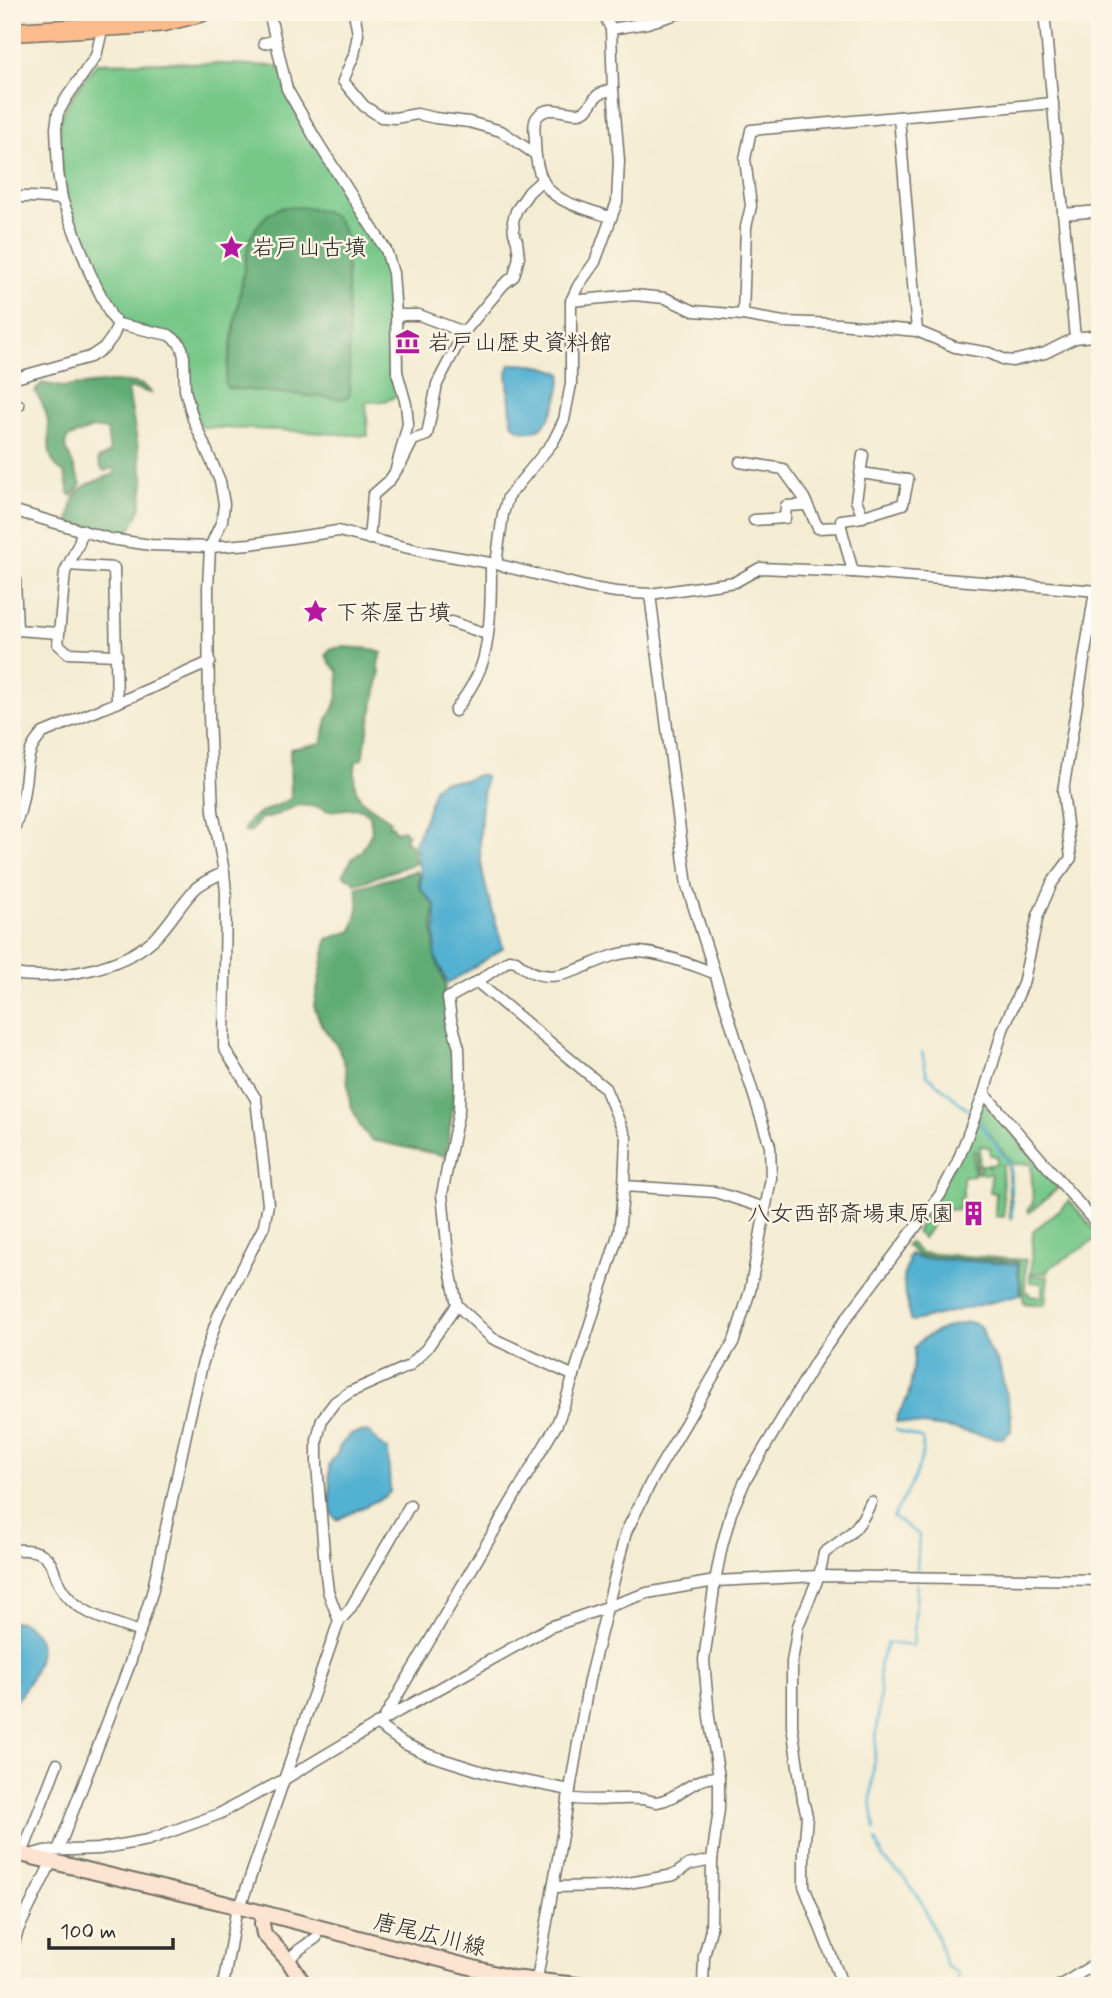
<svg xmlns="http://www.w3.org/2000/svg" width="1112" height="1998" font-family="Mynerve,'Klee One',sans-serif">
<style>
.green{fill:#76c788;stroke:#50795a;stroke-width:2}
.forest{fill:#60ac74;stroke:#466c50;stroke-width:2}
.water{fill:#52b1d1;stroke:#3e6e7e;stroke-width:2}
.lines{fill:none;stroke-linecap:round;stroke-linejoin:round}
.stream{stroke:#52b1d1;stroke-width:2.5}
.street-casing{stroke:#716f66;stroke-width:13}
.secondary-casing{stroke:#716f66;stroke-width:18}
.highway-casing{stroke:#716f66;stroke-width:21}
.street{stroke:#fff;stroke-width:10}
.secondary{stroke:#fde4d1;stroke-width:14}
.highway{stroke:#fbbb8d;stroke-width:18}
.labels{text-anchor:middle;stroke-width:5;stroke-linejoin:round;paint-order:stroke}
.poi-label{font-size:23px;fill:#2b2b2b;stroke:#fcf5e5;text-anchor:start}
.street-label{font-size:23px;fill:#2b2b2b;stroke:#fcf5e5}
</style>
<rect width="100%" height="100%" fill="#fcf5e5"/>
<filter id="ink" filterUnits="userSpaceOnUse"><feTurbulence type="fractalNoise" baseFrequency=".0143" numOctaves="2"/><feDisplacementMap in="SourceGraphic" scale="14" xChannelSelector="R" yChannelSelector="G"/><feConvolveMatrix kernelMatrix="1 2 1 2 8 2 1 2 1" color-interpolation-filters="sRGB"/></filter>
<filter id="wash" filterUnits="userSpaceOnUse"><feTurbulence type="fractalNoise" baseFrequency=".00686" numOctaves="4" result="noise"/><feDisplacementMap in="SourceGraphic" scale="28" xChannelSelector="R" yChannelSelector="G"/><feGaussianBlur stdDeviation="1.57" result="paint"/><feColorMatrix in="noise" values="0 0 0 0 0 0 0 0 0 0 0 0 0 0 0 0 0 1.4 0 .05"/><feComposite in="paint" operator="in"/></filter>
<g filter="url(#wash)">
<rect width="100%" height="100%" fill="#f4ecd3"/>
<!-- green -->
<g class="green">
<path d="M169,62L278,66L385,254L391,276L399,393C390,402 379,402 366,402L368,436L277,430L201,427L189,397L184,343L121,321C100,304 69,211 64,182C61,169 58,136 60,123C63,104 85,80 96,63Z"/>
<polygon points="986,1102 1058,1188 1029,1213 1027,1210 1033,1203 1031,1164 1012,1164 977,1118 983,1103"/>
<polygon points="977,1120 1009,1163 1012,1217 1010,1218 1008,1164 1002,1165 1004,1217 995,1216 996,1193 990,1192 991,1174 976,1173 981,1169 981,1165 987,1165 989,1169 989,1165 997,1164 997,1156 990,1155 990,1147 980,1146 979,1166 976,1170 976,1152 973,1152 974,1175 963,1176 963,1197 960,1197 960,1209 943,1210 923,1238 916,1232"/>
<polygon points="1070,1201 1100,1237 1048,1269 1048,1273 1031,1273 1033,1231"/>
<polygon points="909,1242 920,1253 1026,1260 1025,1292 1029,1293 1029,1296 1039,1297 1042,1295 1042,1283 1030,1282 1030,1275 1048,1277 1045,1305 1024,1303 1018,1262 918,1256 906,1245"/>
</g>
<!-- forest -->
<g class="forest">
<path d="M303,207C326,210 339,213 346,238L350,395L344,399L227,388L225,382L249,241C254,229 266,212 280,208C286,206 296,208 303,207Z"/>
<path d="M111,382C125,382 143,380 151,393L137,389H128L144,483L140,510L129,533L121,536L68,523C71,516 71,508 73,501C80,482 100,481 116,473L113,468L104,471L100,466L98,459L110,453L107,430L93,428L67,438L65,446L81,484L72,496L69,493L65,474C41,457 53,440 47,417C45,407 40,399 35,391L42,383L62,387Z"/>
<path d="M344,647L371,649L382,653L378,662L380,674L362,759L356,761C350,800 361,800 390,820L388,826L392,825L395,832L403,830L408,834L405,840L412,846L416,863L356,884L352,879L347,878L343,874L352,859L361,852L372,832L370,815L362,809L356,808L328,811L318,807L298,805L269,818H261L251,831L244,832C247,811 277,809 291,798L290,749L322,743L327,719C339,705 340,689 338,671L330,663L326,655L330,649Z"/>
<path d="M416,871L419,875V888L434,904L435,907L433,922L435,957L446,985L444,998L456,1048V1085L446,1156L371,1140L360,1126L350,1103L346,1068L338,1047L322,1026L314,1006L327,939L352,931C357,915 361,904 356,888Z"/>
</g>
<!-- water -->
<g class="water">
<path d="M511,364C527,364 548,365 562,374C560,393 552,434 526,431C520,431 516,428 512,423L507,373L509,367Z"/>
<path d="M478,775H484L485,779C482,802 479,826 480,851C482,884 495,916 503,948L449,983L447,982L435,956L436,906L420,888L421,878L415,843L426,815L434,788L442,781L465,780Z"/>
<polygon points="910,1254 918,1258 1017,1264 1021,1295 914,1321 910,1320 903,1277 909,1261 907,1259"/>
<path d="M968,1322L976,1324L982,1329L988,1349L999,1364L1011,1416V1431L1003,1438H997L946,1428L896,1422C897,1413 902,1409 906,1401C913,1385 913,1364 915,1347C923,1334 952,1325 968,1322Z"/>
<path d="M367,1431C376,1436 378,1447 388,1450L390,1492L386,1496L337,1520L332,1514L330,1504L329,1464L337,1454L340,1446L351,1434Z"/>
<path d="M12,1621C21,1621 26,1623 32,1630C53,1650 26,1689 12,1705Z"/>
</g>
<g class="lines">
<!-- stream -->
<g class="stream">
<polyline points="922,1052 927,1075 973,1114"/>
<polyline points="977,1119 1010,1165 1011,1193"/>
<polyline points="1012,1200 1012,1218"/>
<path d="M896,1430L923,1439C924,1469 907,1491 893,1517L919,1535L917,1569"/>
<polyline points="875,1830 871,1799 880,1694 879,1666 887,1643 913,1646 917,1584"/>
<polyline points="876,1840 883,1858 905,1879 922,1903 939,1942 946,1966 958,1974 955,1986"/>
<polyline points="1043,1986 1100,1951"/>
</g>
</g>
</g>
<g filter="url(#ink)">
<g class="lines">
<defs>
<g id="street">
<polyline points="269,12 287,89 315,138 386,250 393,273 396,315 397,372 406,404 408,424 396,469"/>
<polyline points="354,12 358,34 354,55 343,81 364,106 381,117 395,118 417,114 435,118 469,122 501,131 535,154"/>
<polyline points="1044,12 1075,338"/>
<polyline points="1091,12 1100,16"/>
<polyline points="611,29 647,23 684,12"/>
<polyline points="264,43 274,41"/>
<polyline points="899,117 917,331"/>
<polyline points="12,197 31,197 62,199"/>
<polyline points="1063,214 1100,211"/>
<path d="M610,217C563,201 536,200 535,142C535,134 532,122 538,116C548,104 566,114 579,113C589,112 591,101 598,95C602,92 608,91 613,89"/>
<polyline points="571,301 634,295 665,298 694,311 743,315 783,322 839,324 917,331 955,347 990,353 1005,360 1013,361 1045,353 1075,338 1100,335"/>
<polyline points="396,315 419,315 464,332"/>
<polyline points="743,315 746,227 751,206 745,159 751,130 1053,103"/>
<polyline points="12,379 90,357 105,347 113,336 118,324"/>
<polyline points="12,406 19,405"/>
<polyline points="740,462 783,469 804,498 818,528 841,527 853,572"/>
<polyline points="12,510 110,539 151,545 210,547 250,544 338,531 421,551 496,564 586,587 616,592 650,594 735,582 760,568 853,572 1099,591"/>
<polyline points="863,517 856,500 863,455"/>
<polyline points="754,520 785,518 786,506 807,505"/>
<polyline points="841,527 841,520 857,518 903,504 908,480 861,473"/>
<polyline points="82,530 79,543 65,572 58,644 68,653 117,655"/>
<polyline points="369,539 373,495 389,481 402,462 413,440 427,435 437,384 464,332 503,285 514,276 519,257 517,241 514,233 513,221 516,211 529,192 542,180"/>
<polyline points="496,564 503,514 508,497 553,442 564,420 571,384 571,301 578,286 595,262 617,202 619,161 613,89 611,29 603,12"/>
<polyline points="68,565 114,568 117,703"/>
<polyline points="12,572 15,579 17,630 58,633"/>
<polyline points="451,622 487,634"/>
<path d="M455,711C467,694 479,677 484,657C491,627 491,594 491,563"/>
<path d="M12,834C19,818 23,801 25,784C28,761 26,751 43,733L133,696L210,662"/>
<path d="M12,974C58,981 126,969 159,934C172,920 182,902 196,888C204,881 215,877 224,872"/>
<polyline points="984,1093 1100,1228"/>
<polyline points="624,1186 715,1192 765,1208"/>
<path d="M574,1376L492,1338L457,1305L449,1264L442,1194L459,1110L460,1085L459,1048L451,1019L448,998L477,982L509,960L516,961C556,999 593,952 636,952C657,952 694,965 714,973"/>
<path d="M12,1550C65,1547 44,1575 71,1600C89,1617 118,1624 140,1632"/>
<polyline points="339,1621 350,1609 410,1505"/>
<polyline points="383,1720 557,1424 566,1400 619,1232 624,1186 626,1137 605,1088 477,982"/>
<polyline points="376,1724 403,1743 429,1755 493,1775 570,1790"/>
<path d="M568,1798C593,1803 617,1797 641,1799C646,1799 652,1802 657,1802C679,1799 691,1777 719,1777"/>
<polyline points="58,1850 129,1666 152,1593 189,1420 202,1365 218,1316 264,1226 268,1204 256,1099 224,1048 226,893 224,872 213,811 209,715 208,588 210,547 222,521 224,504 220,481 193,419 185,390 184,357 182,348 178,342 169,335 118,324 111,316 90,273 62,199 58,172 56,128 58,113 67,97 96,56 103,26 95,12"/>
<polyline points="22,1854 57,1764"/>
<polyline points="30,1855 44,1851 99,1849 148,1840 219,1814 285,1779 399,1711 550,1627 647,1593 715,1581 819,1576 1100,1580"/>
<polyline points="553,1887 611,1886 674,1875 688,1865 712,1860"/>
<polyline points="240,1907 339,1621 328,1591 325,1566 317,1464 317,1440 322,1419 335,1402 350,1392 409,1366 427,1348 457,1305"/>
<polyline points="12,1949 18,1930 52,1861"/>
<polyline points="288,1960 300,1949 316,1938"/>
<polyline points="536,1985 589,1680 626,1532 651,1482 734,1341 750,1291 771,1178 770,1146 687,886 650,594"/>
<polyline points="223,1986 237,1907"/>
<polyline points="703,1986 704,1956 711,1929 712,1860 719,1809 719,1777 709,1717 704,1660 715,1581 722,1546 731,1513 745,1481 816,1361 842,1324 940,1195 957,1163 984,1093 1003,1029 1023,984 1038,915 1052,883 1071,858 1063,791 1095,591"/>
<path d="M843,1986L804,1886V1852L807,1816L803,1800L792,1726V1662L798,1626L819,1576L824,1553C849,1535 858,1531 871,1502"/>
<polyline points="1059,1986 1100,1961"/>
</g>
<g id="secondary">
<polyline points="12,1852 240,1907 512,1978 587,1986"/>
<polyline points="263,1914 262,1924 264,1934 288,1960 305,1986"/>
</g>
<polyline id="highway" points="12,32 135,25 164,22 203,12"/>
</defs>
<!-- street casing -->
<use href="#street" class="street-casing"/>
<!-- secondary casing -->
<use href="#secondary" class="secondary-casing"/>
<!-- highway casing -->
<use href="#highway" class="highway-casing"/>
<!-- street -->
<use href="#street" class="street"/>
<!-- secondary -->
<use href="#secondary" class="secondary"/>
<!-- highway -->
<use href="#highway" class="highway"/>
</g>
</g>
<!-- icons -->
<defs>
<symbol id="sight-bare" viewBox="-9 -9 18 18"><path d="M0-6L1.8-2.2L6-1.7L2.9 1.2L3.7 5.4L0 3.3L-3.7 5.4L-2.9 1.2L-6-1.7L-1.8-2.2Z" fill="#b5179e" stroke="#fcf5e5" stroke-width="2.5" paint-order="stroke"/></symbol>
<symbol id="museum-bare" viewBox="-9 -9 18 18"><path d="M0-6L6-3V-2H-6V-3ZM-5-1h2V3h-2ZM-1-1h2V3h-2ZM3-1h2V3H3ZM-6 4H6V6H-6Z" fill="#b5179e" stroke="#fcf5e5" stroke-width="2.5" paint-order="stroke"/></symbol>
<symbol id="building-bare" viewBox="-9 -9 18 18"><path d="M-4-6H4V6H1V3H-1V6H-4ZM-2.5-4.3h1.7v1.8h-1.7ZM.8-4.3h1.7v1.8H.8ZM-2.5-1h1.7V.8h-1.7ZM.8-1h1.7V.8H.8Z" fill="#b5179e" stroke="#fcf5e5" stroke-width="2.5" paint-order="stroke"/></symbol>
</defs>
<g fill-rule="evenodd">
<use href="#sight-bare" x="214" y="230" width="35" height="35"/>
<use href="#museum-bare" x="390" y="324" width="35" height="35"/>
<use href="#sight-bare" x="298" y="594" width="35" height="35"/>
<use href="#building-bare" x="956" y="1196" width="35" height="35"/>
</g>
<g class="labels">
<!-- poi labels -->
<g class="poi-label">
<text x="252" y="255">岩戸山古墳</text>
<text x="428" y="350">岩戸山歴史資料館</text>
<text x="336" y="620">下茶屋古墳</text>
<text x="954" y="1221" text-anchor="end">八女西部斎場東原園</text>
</g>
<!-- street labels -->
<g class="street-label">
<text transform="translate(430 1934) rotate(14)" y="8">唐尾広川線</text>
</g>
</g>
<!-- margin -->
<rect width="1112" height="1998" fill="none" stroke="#fcf5e5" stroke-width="42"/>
<!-- scale -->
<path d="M49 1938v10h124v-10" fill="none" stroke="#2b2b2b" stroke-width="3.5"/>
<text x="60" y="1938" font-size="21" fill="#2b2b2b" stroke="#fcf5e5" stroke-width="5" paint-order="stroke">100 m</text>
</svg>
